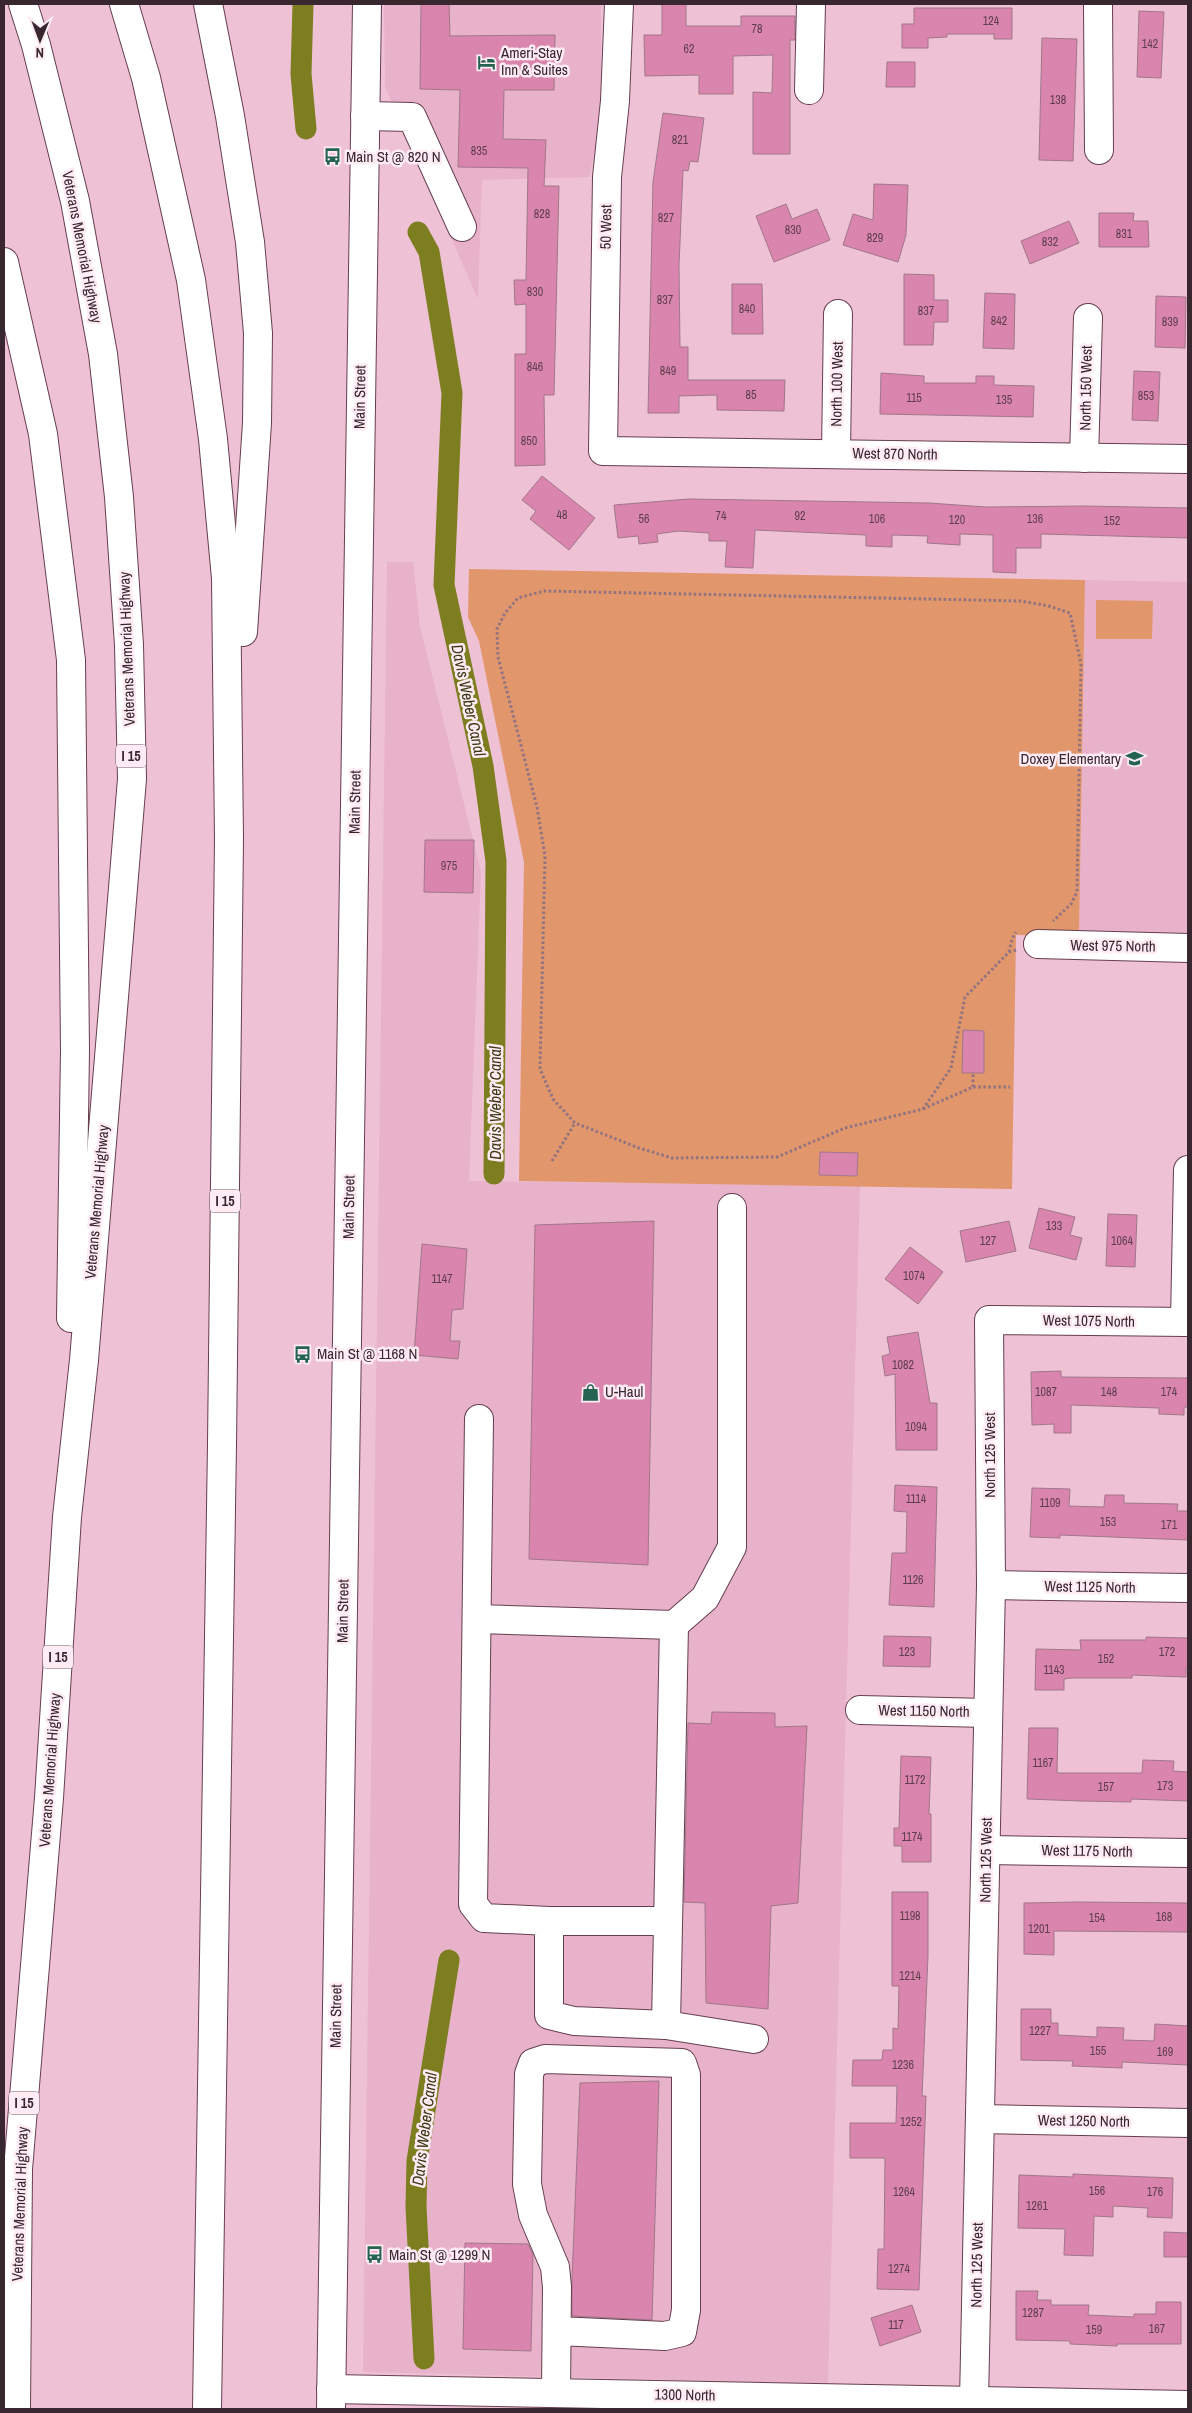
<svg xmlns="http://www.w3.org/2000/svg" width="1192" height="2413" font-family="'Archivo Narrow',sans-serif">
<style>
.built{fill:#e8b2ca}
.green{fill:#e1966b}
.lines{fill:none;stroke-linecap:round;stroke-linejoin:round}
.canal{stroke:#7c7e1f;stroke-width:21}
.building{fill:#d985ad;stroke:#a1778a}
.minor-casing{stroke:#653f50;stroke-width:30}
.major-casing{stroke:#653f50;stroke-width:30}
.highway-casing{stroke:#653f50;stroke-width:30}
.path{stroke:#927381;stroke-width:3;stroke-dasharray:2.5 2.5;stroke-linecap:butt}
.minor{stroke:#fff;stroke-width:28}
.major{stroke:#fff;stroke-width:28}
.highway{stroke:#fff;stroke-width:28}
.labels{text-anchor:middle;stroke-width:5;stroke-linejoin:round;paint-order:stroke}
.number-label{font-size:12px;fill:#603e4e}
.shield{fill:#feebf3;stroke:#73626a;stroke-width:1}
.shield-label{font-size:14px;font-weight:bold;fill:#38272f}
.poi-label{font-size:15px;fill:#38272f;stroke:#feebf3;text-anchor:start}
.street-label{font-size:15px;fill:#38272f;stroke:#feebf3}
.water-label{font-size:16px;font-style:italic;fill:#393a14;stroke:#feebf3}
</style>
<rect width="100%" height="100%" fill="#efc1d5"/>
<!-- built -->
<g class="built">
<polygon points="384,4 601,4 601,124 589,177 482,180 478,299 385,87"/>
<polygon points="387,562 413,562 420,627 481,872 469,1181 860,1186 828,2384 363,2372"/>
<polygon points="1085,580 1188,582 1188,938 1079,936"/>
</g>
<!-- green -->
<g class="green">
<polygon points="469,569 1085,580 1079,936 1016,935 1012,1189 519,1181 524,862 479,641 468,617"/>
<polygon points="1096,600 1153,601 1152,639 1096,639"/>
</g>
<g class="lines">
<!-- canal -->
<g class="canal">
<polyline points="303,4 301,74 306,129"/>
<polyline points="418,232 429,252 452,393 444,585 483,766 496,861 494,1174"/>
<polyline points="424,2359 416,2207 417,2161 449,1960"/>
</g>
</g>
<!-- building -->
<g class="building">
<polygon points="421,4 449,4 450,36 555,35 554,90 504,90 503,139 546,140 544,186 559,186 554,395 544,395 545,465 515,466 515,354 526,354 526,304 515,305 514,280 526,280 528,168 458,167 460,90 420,89"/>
<polygon points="662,4 686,4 686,26 741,26 741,16 795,16 795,40 790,40 790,154 753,154 753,92 772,93 773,55 733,56 733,94 699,94 699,75 645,76 644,35 662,35"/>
<polygon points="914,8 1012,8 1012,39 994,39 994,34 947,34 947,37 928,38 928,48 902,48 902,24 914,24"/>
<polygon points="1139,11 1164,12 1161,78 1137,77"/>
<polygon points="1042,38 1077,39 1073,161 1039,160"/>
<polygon points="887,62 915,62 915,87 886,87"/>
<polygon points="663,113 704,118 698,162 690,161 688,171 683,170 679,266 680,347 688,347 688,380 785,380 784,411 717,410 717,395 679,396 679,413 648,413 653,182"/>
<polygon points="874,184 908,185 906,235 898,262 843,245 853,214 873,220"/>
<polygon points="786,204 792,219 817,209 830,240 774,262 756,216"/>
<polygon points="1099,213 1134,213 1133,221 1148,221 1149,247 1099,247"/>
<polygon points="1069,221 1079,243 1030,264 1021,241"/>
<polygon points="904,274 934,275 934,300 948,300 948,322 934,322 933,345 904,345"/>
<polygon points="732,284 762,284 763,334 732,334"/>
<polygon points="985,293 1015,294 1014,349 983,348"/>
<polygon points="1156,296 1186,297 1185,348 1155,347"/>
<polygon points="1134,371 1160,372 1158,421 1132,420"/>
<polygon points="881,373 924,376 924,383 976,383 976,376 994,376 994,385 1034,386 1033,417 880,414"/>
<polygon points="542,476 595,518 569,550 530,519 536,511 522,500"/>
<polygon points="689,499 929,503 986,507 1086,506 1188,508 1188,538 1041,534 1041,548 1016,548 1016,573 993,572 993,535 960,534 960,545 927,543 928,536 892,535 892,547 866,546 866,535 755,530 753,568 725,567 727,541 709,541 709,533 678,531 657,534 658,542 639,544 638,536 618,538 614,505"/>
<polygon points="425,840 474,840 473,893 424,892"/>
<polygon points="963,1030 984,1031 984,1073 962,1073"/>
<polygon points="820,1152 858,1153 857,1176 819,1175"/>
<polygon points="1039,1208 1075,1217 1070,1235 1082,1238 1076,1260 1029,1248"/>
<polygon points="1108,1214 1137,1215 1135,1267 1106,1266"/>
<polygon points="654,1221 648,1565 529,1559 535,1225"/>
<polygon points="1009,1221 1016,1251 966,1262 960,1231"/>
<polygon points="422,1244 467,1249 463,1309 452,1310 450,1341 460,1341 458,1359 414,1355"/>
<polygon points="910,1247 943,1272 918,1304 885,1279"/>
<polygon points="918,1332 930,1403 937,1403 937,1450 896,1450 895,1374 885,1376 882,1356 890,1354 887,1337"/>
<polygon points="1061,1371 1061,1377 1188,1378 1188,1407 1184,1407 1184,1415 1159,1414 1159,1408 1071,1405 1071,1433 1054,1433 1054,1424 1032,1425 1031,1372"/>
<polygon points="895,1485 937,1487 934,1607 889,1605 892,1553 906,1553 907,1512 894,1511"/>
<polygon points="1032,1488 1070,1489 1069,1506 1104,1507 1105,1495 1124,1495 1124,1503 1178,1504 1177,1511 1188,1511 1188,1540 1060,1535 1060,1538 1030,1537"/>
<polygon points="884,1636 931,1637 930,1667 883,1666"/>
<polygon points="1146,1637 1188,1638 1188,1668 1186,1668 1186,1677 1132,1675 1132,1678 1072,1678 1064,1679 1064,1690 1035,1690 1036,1649 1081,1650 1080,1640 1146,1640"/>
<polygon points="712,1712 775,1713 775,1727 807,1726 798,1903 771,1906 768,2009 706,2003 705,1903 684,1902 688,1723 711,1724"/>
<polygon points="1029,1728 1058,1728 1057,1773 1142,1773 1143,1760 1174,1761 1173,1771 1188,1772 1188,1801 1131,1799 1131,1802 1081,1801 1027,1799"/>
<polygon points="901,1756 931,1757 929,1814 931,1814 931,1862 902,1862 902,1846 894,1846 894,1828 899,1828"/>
<polygon points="892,1892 928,1892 928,1956 922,2096 926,2096 919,2290 877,2289 878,2249 884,2249 885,2158 850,2158 850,2123 896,2123 897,2086 852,2086 853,2060 882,2060 883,2050 893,2050 893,2028 898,2029 899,1986 892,1986"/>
<polygon points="1078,1902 1188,1903 1188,1932 1054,1931 1054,1955 1024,1954 1024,1903"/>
<polygon points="1021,2009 1051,2009 1051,2023 1058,2023 1058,2035 1097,2037 1097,2027 1124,2028 1123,2040 1154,2041 1155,2024 1188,2026 1188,2065 1122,2062 1122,2068 1072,2066 1073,2061 1021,2060"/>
<polygon points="659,2081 652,2320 572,2316 572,2279 580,2083"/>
<polygon points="1073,2174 1173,2178 1172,2218 1147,2217 1148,2208 1113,2206 1113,2217 1094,2216 1093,2256 1064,2255 1065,2229 1018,2228 1019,2175 1073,2177"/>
<polygon points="1164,2232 1188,2233 1188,2257 1164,2257"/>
<polygon points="465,2243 528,2244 533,2254 531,2351 463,2349"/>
<polygon points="1016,2291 1038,2291 1037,2300 1051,2300 1051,2305 1089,2305 1088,2315 1134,2317 1134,2314 1156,2314 1156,2302 1181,2302 1181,2344 1117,2344 1117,2346 1070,2344 1070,2341 1016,2340"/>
<polygon points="912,2305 921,2332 880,2346 871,2318"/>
</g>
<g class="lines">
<defs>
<g id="minor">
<polyline points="619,4 615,101 607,177 603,451 1188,459"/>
<polyline points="1098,4 1099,150"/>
<polyline points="809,90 811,4"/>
<polyline points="365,116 412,117 462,227"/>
<polyline points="836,453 838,314"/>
<polyline points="1084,458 1088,318"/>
<polyline points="1038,944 1188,948"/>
<polyline points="1185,1322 1188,1170"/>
<polyline points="479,1419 473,1904 484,1918 549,1921 549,2015 574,2021 666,2025 754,2039"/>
<polyline points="991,1585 1188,1588"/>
<polyline points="478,1619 674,1625 705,1598 732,1547 732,1208"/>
<polyline points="860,1710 988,1713"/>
<polyline points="987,1850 1188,1853"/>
<polyline points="549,1921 668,1921"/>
<polyline points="666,2025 674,1625"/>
<polyline points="980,2119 1188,2123"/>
<polyline points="331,2389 1188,2405"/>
<polyline points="556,2393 557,2287 555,2267 533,2215 527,2184 529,2074 533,2063 545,2059 682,2063 686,2075 686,2310 682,2332 665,2336 558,2331"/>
<polyline points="974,2401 991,1585 989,1320 1188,1322"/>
</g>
<polyline id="major" points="331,2409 367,4"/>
<g id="highway">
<polyline points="124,4 146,78 191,280 213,439 226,578 229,839 222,1444 207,2409"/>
<polyline points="208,4 230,116 250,242 258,333 257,423 243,632"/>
<polyline points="4,262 43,434 71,660 75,1050 71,1318"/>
<polyline points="16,2409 18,2169 49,1798 67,1517 84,1360 132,779 129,645 119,497 103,354 75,201 36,45 23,4"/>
</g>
</defs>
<!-- minor casing -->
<use href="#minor" class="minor-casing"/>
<!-- major casing -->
<use href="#major" class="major-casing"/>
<!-- highway casing -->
<use href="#highway" class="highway-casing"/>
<!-- path -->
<g class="path">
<polyline points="1016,950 1009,952 965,997 951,1068 923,1109 845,1128 777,1157 672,1158 639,1148 575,1123 553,1099 540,1069 545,856 537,807 498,657 497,629 505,613 518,598 544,591 1021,601 1049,606 1070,613 1081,664 1077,892 1071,904 1053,921"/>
<polyline points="1009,952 1012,939 1016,932"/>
<polyline points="973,1087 973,1073"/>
<polyline points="923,1109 973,1087 1010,1087"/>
<polyline points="552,1161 575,1123"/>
</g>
<!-- minor -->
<use href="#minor" class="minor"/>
<!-- major -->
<use href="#major" class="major"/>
<!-- highway -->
<use href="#highway" class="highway"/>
</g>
<!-- icons -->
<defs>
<symbol id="hotel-bare" viewBox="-9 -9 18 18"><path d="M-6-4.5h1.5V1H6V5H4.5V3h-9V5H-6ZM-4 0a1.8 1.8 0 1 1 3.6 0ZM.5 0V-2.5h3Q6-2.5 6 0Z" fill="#236350" stroke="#feebf3" stroke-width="2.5" paint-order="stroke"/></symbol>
<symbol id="bus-bare" viewBox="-9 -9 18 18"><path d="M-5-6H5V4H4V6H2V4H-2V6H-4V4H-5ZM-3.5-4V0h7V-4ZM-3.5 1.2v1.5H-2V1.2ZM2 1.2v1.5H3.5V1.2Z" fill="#236350" stroke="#feebf3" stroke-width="2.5" paint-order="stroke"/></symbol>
<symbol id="school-bare" viewBox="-9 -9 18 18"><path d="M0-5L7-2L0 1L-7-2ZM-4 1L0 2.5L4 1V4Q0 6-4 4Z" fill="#236350" stroke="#feebf3" stroke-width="2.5" paint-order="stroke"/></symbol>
<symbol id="shop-bare" viewBox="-9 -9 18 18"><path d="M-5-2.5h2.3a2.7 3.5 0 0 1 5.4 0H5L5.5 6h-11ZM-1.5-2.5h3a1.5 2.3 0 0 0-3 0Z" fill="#236350" stroke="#feebf3" stroke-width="2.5" paint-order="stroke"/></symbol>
</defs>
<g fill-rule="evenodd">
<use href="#hotel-bare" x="474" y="50" width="25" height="25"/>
<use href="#bus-bare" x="320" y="144" width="25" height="25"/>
<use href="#school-bare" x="1122" y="746" width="25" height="25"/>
<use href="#bus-bare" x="290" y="1342" width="25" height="25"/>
<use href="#shop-bare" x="578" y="1380" width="25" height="25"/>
<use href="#bus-bare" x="362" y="2242" width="25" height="25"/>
</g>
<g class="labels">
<!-- number labels -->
<g class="number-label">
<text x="991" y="25">124</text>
<text x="757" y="33">78</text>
<text x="1150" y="48">142</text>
<text x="689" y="53">62</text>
<text x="1058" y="104">138</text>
<text x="680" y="144">821</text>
<text x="479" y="155">835</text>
<text x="542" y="218">828</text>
<text x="666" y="222">827</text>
<text x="793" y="234">830</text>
<text x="1124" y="238">831</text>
<text x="875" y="242">829</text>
<text x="1050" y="246">832</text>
<text x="535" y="296">830</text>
<text x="665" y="304">837</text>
<text x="747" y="313">840</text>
<text x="926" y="315">837</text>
<text x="999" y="325">842</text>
<text x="1170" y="326">839</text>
<text x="535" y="371">846</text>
<text x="668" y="375">849</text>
<text x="751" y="399">85</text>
<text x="1146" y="400">853</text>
<text x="914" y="402">115</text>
<text x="1004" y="404">135</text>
<text x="529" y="445">850</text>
<text x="562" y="519">48</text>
<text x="721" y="520">74</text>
<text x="800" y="520">92</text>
<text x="644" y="523">56</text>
<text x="877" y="523">106</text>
<text x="1035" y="523">136</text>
<text x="957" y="524">120</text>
<text x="1112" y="525">152</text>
<text x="449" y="870">975</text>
<text x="1054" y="1230">133</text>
<text x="988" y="1245">127</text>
<text x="1122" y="1245">1064</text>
<text x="914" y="1280">1074</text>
<text x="442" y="1283">1147</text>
<text x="903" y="1369">1082</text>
<text x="1046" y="1396">1087</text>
<text x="1109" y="1396">148</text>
<text x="1169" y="1396">174</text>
<text x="916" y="1431">1094</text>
<text x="916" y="1503">1114</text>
<text x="1050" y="1507">1109</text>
<text x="1108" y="1526">153</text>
<text x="1169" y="1529">171</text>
<text x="913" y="1584">1126</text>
<text x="907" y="1656">123</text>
<text x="1167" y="1656">172</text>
<text x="1106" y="1663">152</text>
<text x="1054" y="1674">1143</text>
<text x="1043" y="1767">1167</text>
<text x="915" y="1784">1172</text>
<text x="1165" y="1790">173</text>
<text x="1106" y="1791">157</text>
<text x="912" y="1841">1174</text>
<text x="910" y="1920">1198</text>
<text x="1164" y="1921">168</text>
<text x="1097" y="1922">154</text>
<text x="1039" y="1933">1201</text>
<text x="910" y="1980">1214</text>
<text x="1040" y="2035">1227</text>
<text x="1098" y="2055">155</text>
<text x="1165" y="2056">169</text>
<text x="903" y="2069">1236</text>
<text x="911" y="2126">1252</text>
<text x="1097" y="2195">156</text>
<text x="904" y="2196">1264</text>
<text x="1155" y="2196">176</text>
<text x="1037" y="2210">1261</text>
<text x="899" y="2273">1274</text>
<text x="1033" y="2317">1287</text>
<text x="896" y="2329">117</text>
<text x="1157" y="2333">167</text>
<text x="1094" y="2334">159</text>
</g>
<!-- shield labels -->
<g class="shield">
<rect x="116" y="744.5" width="30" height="23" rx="4"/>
<rect x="210" y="1189.5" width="30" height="23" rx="4"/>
<rect x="43" y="1645.5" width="30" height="23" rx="4"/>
<rect x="9" y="2091.5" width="30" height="23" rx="4"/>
</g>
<g class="shield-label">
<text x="131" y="761">I 15</text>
<text x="225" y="1206">I 15</text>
<text x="58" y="1662">I 15</text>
<text x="24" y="2108">I 15</text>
</g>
<!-- poi labels -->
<g class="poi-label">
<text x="501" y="58">Ameri-Stay<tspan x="501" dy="17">Inn &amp; Suites</tspan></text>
<text x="346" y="162">Main St @ 820 N</text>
<text x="1121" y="764" text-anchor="end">Doxey Elementary</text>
<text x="317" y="1359">Main St @ 1168 N</text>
<text x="605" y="1397">U-Haul</text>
<text x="389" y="2260">Main St @ 1299 N</text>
</g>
<!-- street labels -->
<g class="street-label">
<text transform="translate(606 227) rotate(-89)" y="5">50 West</text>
<text transform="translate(82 247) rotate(79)" y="5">Veterans Memorial Highway</text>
<text transform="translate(837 384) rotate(-89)" y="5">North 100 West</text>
<text transform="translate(1086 388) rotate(-89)" y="5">North 150 West</text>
<text transform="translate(360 397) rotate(-89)" y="5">Main Street</text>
<text transform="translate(895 454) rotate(1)" y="5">West 870 North</text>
<text transform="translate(127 649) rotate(-92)" y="5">Veterans Memorial Highway</text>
<text transform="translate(355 802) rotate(-89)" y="5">Main Street</text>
<text transform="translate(1113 946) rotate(1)" y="5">West 975 North</text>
<text transform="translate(97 1202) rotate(-85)" y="5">Veterans Memorial Highway</text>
<text transform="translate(349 1207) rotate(-89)" y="5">Main Street</text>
<text transform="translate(1089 1321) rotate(1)" y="5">West 1075 North</text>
<text transform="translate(990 1455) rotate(-90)" y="5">North 125 West</text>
<text transform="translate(1090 1587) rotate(1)" y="5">West 1125 North</text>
<text transform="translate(343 1611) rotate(-89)" y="5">Main Street</text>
<text transform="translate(924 1711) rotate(1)" y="5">West 1150 North</text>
<text transform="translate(50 1770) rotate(-86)" y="5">Veterans Memorial Highway</text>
<text transform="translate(1087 1851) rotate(1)" y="5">West 1175 North</text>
<text transform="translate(986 1860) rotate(-89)" y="5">North 125 West</text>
<text transform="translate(336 2016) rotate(-89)" y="5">Main Street</text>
<text transform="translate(1084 2121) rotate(1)" y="5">West 1250 North</text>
<text transform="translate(20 2204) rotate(-88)" y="5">Veterans Memorial Highway</text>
<text transform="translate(977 2265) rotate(-89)" y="5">North 125 West</text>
<text transform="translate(685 2395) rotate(1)" y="5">1300 North</text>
</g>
<!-- water labels -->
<g class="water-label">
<text transform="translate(469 700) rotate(78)" y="6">Davis Weber Canal</text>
<text transform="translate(495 1103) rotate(-90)" y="6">Davis Weber Canal</text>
<text transform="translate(424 2129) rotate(-83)" y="6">Davis Weber Canal</text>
</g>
</g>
<!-- border -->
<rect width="1192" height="2413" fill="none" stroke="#38272f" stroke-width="10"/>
<!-- north arrow -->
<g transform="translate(40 40) rotate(181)" stroke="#feebf3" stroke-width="4" paint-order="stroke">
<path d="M0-4L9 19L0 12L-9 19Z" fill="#38272f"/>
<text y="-8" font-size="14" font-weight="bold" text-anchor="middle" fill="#38272f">N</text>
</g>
</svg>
